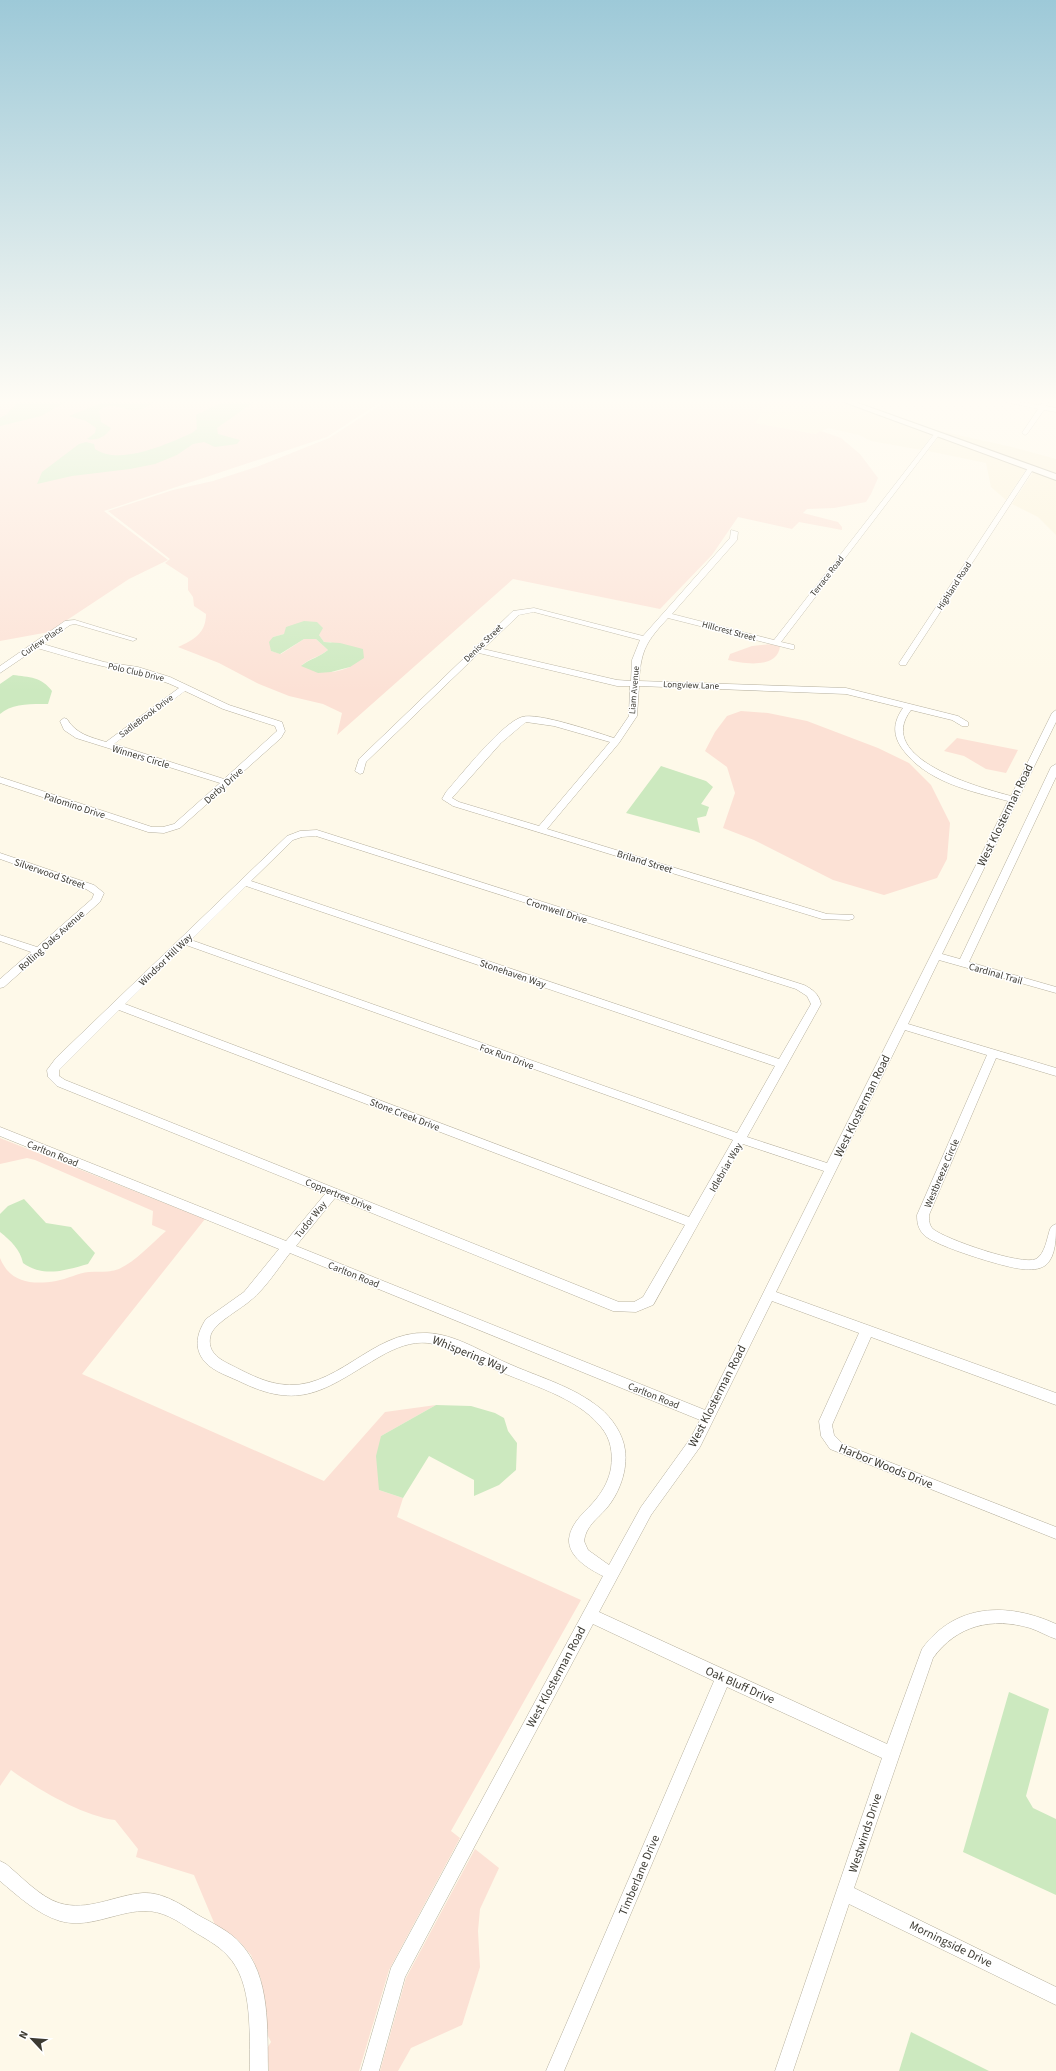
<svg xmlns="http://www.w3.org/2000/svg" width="1056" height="2071" font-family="'Source Sans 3',sans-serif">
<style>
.built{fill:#fbf2d7}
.green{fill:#fce1d5;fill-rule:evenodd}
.water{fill:#cce9bf}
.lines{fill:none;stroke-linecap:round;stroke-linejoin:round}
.minor-casing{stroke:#b6b09e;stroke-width:1}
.major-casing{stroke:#b6b09e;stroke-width:2}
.minor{fill:#fff;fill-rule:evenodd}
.major{fill:#fff;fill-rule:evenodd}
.labels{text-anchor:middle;stroke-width:3;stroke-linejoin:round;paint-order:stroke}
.far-street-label{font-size:9px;fill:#3c3a32;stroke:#fff}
.street-label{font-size:10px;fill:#3c3a32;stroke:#fff}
.near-street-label{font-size:12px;fill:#3c3a32;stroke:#fff}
</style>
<rect width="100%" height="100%" fill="#fef9e9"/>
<!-- built -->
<g class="built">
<polygon points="771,402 843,402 933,434 921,450 871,441 859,435 828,428 815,434 754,423 760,417 760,411"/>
<polygon points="922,427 1012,447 1056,459 1056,476"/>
<polygon points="939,436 1027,468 1006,500 991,487 986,463 928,451"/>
<polygon points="1034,471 1056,479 1056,535 1038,517 1012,504"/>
</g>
<!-- green -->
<g class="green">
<polygon points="0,402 381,402 327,437 104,511 168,560 129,579 49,632 0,641"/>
<path d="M385,402H771L760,411V417L755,423L815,434L821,431L841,438L860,454L878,478L871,494L866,502L834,508L807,509L803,513L838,522L842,527V530L799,522L792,529L738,517L712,555L660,609L513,579L337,735L342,713L323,704L289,696L259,684L219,663L178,647C194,640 206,633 206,614L194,606L193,597L188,590V578L165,563L170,559L108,511L173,490L213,481L259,466L329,438ZM284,634L319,635L324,642H331L350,667C330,675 321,673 302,665C310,658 320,657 328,650L316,639H304L281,654L271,651L273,637Z"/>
<path d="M771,644L780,646C778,669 744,664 728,660L730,654L752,646Z"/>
<polygon points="741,711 768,713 807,721 878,748 909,763 931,785 950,823 947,859 937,878 884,895 833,880 754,840 723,828 735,793 727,767 705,751 715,732 727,716"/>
<polygon points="957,738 1018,750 1006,773 986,769 964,756 944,751"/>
<path d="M0,1138L205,1219L82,1374L324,1481L385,1412L436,1405L381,1436L379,1490L403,1498L397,1517L581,1600L451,1831L460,1838L389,1970L359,2071H269L267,2048L271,2042L267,2034L261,1979L251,1955L238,1940L215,1925L194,1875L136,1857L138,1849L115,1820C83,1816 37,1789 11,1770L0,1786V1258C10,1283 32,1285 56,1281C67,1279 78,1273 89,1272C99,1271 109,1273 119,1269C136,1261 152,1243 166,1231L152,1225L153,1211L35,1160L27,1158L0,1164Z"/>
<polygon points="475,1849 499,1868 480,1909 478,1931 480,1967 462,2025 411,2048 398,2071 380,2071 406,1978"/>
</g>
<!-- water -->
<g class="water">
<polygon points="18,402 66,402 41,416 0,426 0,418 7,414"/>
<path d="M104,402H153C131,423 115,395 99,411L101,422L111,428C105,437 98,441 87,439L95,433L96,428L86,421L69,416Z"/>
<path d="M223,402H254L217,428L218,434L240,440L237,444L215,447L204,442L193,444L177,455L155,464L130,469L72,476L37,484L42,472L79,444L86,442L94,444L95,449C120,466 167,444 192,433L197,429L196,415Z"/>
<path d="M304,621L317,622L323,628L319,635L324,642L340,643L363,649L364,658L350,667L331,672L318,673L301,666C311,658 320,657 328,650L316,639H304L280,654L271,651L269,642L273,637L284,634L286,627Z"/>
<path d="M13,675C29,677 42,677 52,691L48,704C33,704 12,703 0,714V684Z"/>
<polygon points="661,766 706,781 713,787 701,804 709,807 706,816 697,818 700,833 626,813"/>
<path d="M24,1199L46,1223L71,1227L95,1253L88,1264C66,1270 44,1278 23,1263C20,1249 11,1241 0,1232V1214L8,1206Z"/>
<polygon points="436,1405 471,1406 495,1413 504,1418 508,1431 517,1443 516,1470 499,1485 474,1496 474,1480 429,1456 403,1498 379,1490 376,1456 381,1436"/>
<polygon points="1009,1692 1049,1709 1026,1796 1033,1808 1056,1819 1056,1895 963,1852"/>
<polygon points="911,2032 989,2071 899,2071"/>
</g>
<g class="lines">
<defs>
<g id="minor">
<polygon points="1006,402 1019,402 1040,405 1043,402 1049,402 1046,406 1056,408 1056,412 1044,410 1027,434 1025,435 1022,433 1038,409"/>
<path d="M937,432L940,434L939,435L781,642L794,645V649H791L668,618C647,641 641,649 639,681L846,688L958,716L968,722V726H962L952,720L911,710C873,759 981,788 1011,796L1052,713L1056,710V722L942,954L960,959L1051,767L1056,764V777L969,962L1056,987V993L939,960L908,1024L1056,1068V1076L996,1058L929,1215C929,1220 929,1225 933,1229C945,1239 1022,1266 1036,1259C1045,1254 1047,1238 1050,1229L1052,1226L1056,1224C1056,1238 1056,1256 1046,1265C1039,1270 1030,1270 1022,1269C1006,1268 935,1246 924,1235C918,1229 917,1222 917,1215L987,1055L905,1030L776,1292L1056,1393V1405L871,1337L832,1425L834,1435L843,1444L1056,1527V1539L830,1449L821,1436L819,1421L859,1333L772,1301L700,1447L651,1515L599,1612L887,1744L922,1649C955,1603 1008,1602 1056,1624V1639C1047,1636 1039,1631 1030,1628C992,1617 957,1625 933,1658L854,1888L1056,1987V2005L849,1904L793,2071H775L882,1758L727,1687L564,2071H546L714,1681L593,1624L405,1977L379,2071H361L391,1968L603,1576C589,1569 568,1557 569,1539C571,1521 587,1511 597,1498C604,1489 609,1479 611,1468C613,1453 611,1439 601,1427C576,1396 529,1385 494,1369C473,1360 451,1346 428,1343C412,1341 395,1348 381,1356C329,1386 304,1412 243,1383C231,1377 214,1372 205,1362C193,1348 197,1333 206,1319L244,1292L279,1249L0,1136V1127L286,1241L325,1194L57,1086L48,1077L47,1070L56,1058L287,836L300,831L317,830L804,985C812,989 819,994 821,1004L747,1137L827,1163L1008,801C970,791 925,782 901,747C892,733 894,721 903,708L846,694L639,686L637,716L619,743L547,829L827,914L853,915L854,917L853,919L849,920L822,919L453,806L442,799L446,792C461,775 502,723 522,717C538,712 595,732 614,738L629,716L630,686H617L479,653L366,762L363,773L360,774L355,771L359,759L513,611L534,608L643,636L730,538L731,530L738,532L737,540L672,614L774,640L935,433ZM534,612L640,640L632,660L631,681L617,680L483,649L519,615ZM526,722L554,726L610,742L539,826L459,802L452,798L501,743ZM316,836L796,989L807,996L811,1004L779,1059L251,881L293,840L302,837ZM246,886L775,1066L737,1133L191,940ZM186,945L733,1140L689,1217L125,1004ZM119,1010L685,1225L643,1297L634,1302H619L65,1080L59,1076V1070ZM743,1144L824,1171L705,1410L296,1246L335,1198L613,1311L636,1312L653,1305ZM290,1253L700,1420L690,1439L641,1507L609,1565L588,1550L584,1541C586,1526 597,1519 606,1509C619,1494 628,1470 625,1450C623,1434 612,1418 600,1408C573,1386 538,1377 507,1363C482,1352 455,1334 427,1333C371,1330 335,1394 279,1384C261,1381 245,1372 229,1364C217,1358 206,1350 211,1334C216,1322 241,1309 251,1300C265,1289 279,1267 290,1253Z"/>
<polygon points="1031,466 1034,468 907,663 906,665 900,665 899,663 1028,468"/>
<path d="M75,620L137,639L133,641L75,624L70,625L43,644L104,662L138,667L170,677L229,705L282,722L285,731L281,738L180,828L164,833L148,832L0,783V777L152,827H163L174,824L220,783L76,738L64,730L60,721L64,718L67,719C76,734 90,737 106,742L179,688C154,676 129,672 102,666C80,661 59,654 37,648L0,673V666L65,621ZM185,691L223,709L275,726L277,731L224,779L114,744Z"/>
<polygon points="0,853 94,885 104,893 100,902 4,987 0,988 0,979 31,952 0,941 0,935 37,947 92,899 94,894 86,889 0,859"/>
<path d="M0,1861L6,1864C22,1877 40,1897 59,1903C88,1912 115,1895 143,1893C163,1892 182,1905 198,1915C212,1923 230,1931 241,1944C271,1977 267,2029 268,2071H250C249,2036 254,1982 227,1955C218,1945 204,1938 193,1931C178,1921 162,1910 143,1911C115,1912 89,1929 60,1921C37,1914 18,1896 0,1881Z"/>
</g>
<polygon id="major" points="844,402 855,402 1056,474 1056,480"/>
</defs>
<!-- minor casing -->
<use href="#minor" class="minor-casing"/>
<!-- major casing -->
<use href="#major" class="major-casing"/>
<!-- minor -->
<use href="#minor" class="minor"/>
<!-- major -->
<use href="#major" class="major"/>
</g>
<!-- sky -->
<linearGradient id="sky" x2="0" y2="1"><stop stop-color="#9dc9d8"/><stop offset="0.58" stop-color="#fffcf5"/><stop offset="1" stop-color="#fffcf5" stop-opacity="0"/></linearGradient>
<rect width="1056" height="692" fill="url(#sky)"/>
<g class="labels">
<!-- far-street labels -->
<g class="far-street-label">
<text transform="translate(827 576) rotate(-52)" y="3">Terrace Road</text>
<text transform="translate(954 586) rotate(-57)" y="3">Highland Road</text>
<text transform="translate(729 631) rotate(15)" y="3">Hillcrest Street</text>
<text transform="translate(42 641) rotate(-34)" y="3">Curlew Place</text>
<text transform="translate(483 643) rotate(-44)" y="3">Denise Street</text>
<text transform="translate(136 672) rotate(13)" y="3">Polo Club Drive</text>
<text transform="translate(691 685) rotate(2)" y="3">Longview Lane</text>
<text transform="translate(634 690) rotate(-85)" y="3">Liam Avenue</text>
<text transform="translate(146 716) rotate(-37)" y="3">SadleBrook Drive</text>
</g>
<!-- street labels -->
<g class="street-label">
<text transform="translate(141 756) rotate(17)" y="4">Winners Circle</text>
<text transform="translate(223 785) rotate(-42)" y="4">Derby Drive</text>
<text transform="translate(75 805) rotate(18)" y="4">Palomino Drive</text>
<text transform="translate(645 861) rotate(17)" y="4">Briland Street</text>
<text transform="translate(50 873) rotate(19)" y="4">Silverwood Street</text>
<text transform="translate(557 910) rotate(18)" y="4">Cromwell Drive</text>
<text transform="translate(51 940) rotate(-42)" y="4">Rolling Oaks Avenue</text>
<text transform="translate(165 959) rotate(-44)" y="4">Windsor Hill Way</text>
<text transform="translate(513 973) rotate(19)" y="4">Stonehaven Way</text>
<text transform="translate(996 973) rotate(16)" y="4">Cardinal Trail</text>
<text transform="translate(507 1056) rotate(20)" y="4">Fox Run Drive</text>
<text transform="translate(405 1114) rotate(21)" y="4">Stone Creek Drive</text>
<text transform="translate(53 1153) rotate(22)" y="4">Carlton Road</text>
<text transform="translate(725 1167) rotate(-60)" y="4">Idlebriar Way</text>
<text transform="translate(941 1173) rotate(-67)" y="4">Westbreeze Circle</text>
<text transform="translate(339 1194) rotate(22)" y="4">Coppertree Drive</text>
<text transform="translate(310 1219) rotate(-51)" y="4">Tudor Way</text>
<text transform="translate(354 1274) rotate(22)" y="4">Carlton Road</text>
<text transform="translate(654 1395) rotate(22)" y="4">Carlton Road</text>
</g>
<!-- near-street labels -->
<g class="near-street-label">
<text transform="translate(1005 815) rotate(-64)" y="4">West Klosterman Road</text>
<text transform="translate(862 1106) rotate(-64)" y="4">West Klosterman Road</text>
<text transform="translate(470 1354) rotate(22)" y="4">Whispering Way</text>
<text transform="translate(717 1396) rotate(-63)" y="4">West Klosterman Road</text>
<text transform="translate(886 1466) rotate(22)" y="4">Harbor Woods Drive</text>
<text transform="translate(556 1677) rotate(-62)" y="4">West Klosterman Road</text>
<text transform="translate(740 1685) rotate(24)" y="4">Oak Bluff Drive</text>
<text transform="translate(865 1833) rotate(-72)" y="4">Westwinds Drive</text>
<text transform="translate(639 1875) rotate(-67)" y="4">Timberlane Drive</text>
<text transform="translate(951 1944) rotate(26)" y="4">Morningside Drive</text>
</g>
</g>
<!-- north arrow -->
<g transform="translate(32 2039) rotate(296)" stroke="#ffffff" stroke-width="3" paint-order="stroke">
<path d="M0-3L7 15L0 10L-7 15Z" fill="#3c3a32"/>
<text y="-6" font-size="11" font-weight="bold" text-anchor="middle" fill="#3c3a32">N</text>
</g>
</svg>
